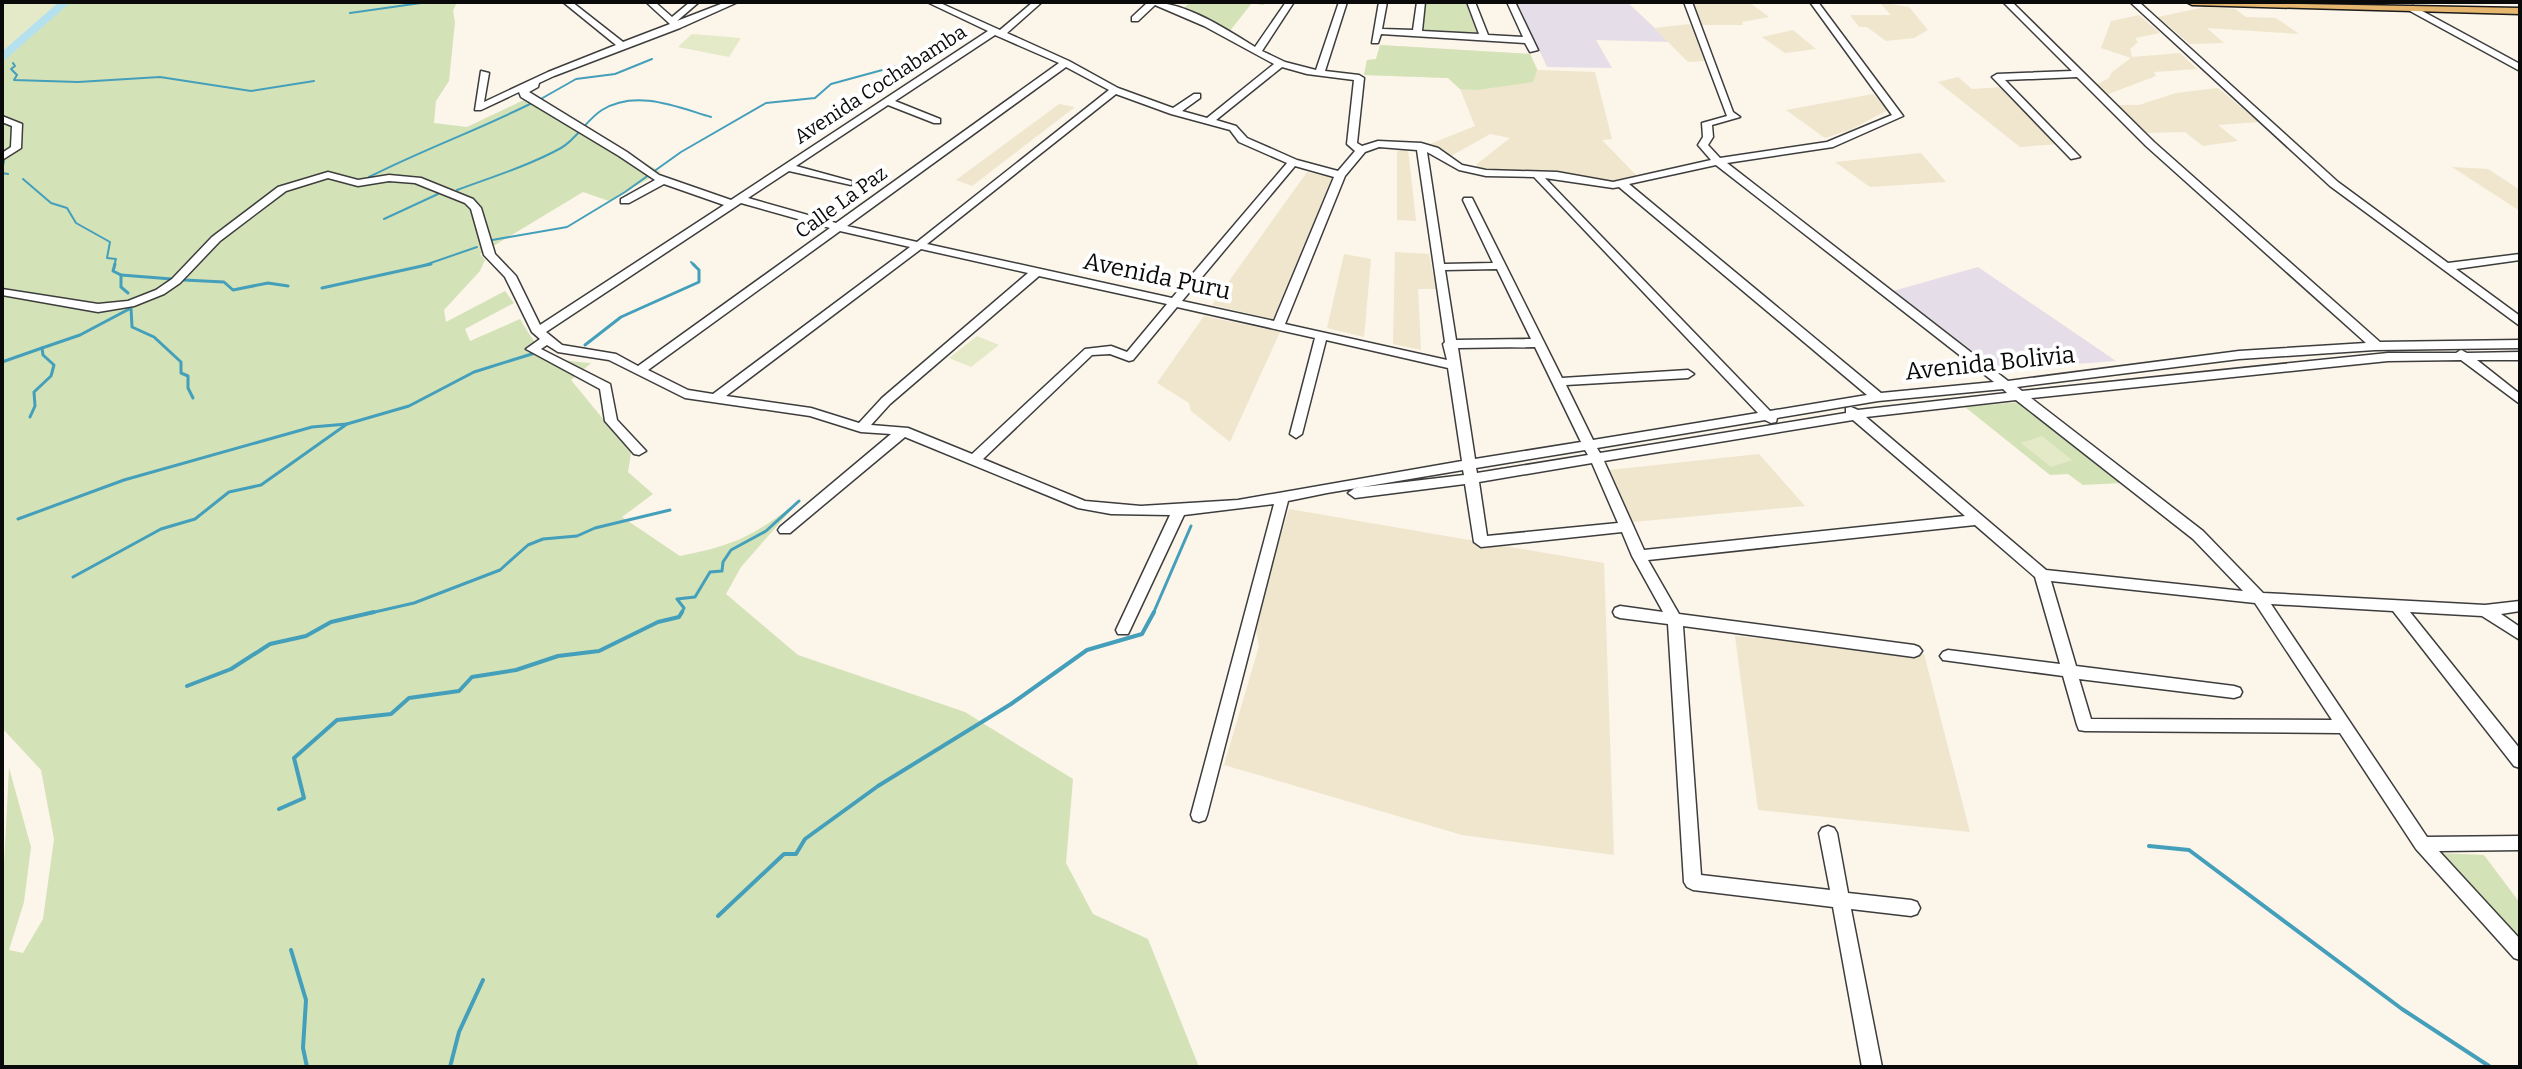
<svg xmlns="http://www.w3.org/2000/svg" width="2522" height="1069" font-family="Bitter,serif">
<style>
.industrial{fill:#e5dee8}
.farmland{fill:#efe6cd}
.green{fill:#d4e2b8}
.pitch{fill:#e4eac8}
.lines{fill:none;stroke-linecap:round;stroke-linejoin:round}
.stream-far2{stroke:#449fbb;stroke-width:2}
.stream-far1{stroke:#449fbb;stroke-width:3}
.stream{stroke:#449fbb;stroke-width:4}
.canal{stroke:#b4e1ed;stroke-width:8}
.minor-casing{stroke:#3d3d3d;stroke-width:3}
.major-casing{stroke:#1b1b1b;stroke-width:3}
.minor{fill:#fff;fill-rule:evenodd}
.major{fill:#e7b66e;fill-rule:evenodd}
.labels{text-anchor:middle;stroke-width:8;stroke-linejoin:round;paint-order:stroke}
.far-street-label{font-size:20px;fill:#0a0a0a;stroke:#fff}
.street-label{font-size:24px;fill:#0a0a0a;stroke:#fff}
</style>
<rect width="100%" height="100%" fill="#fcf5e9"/>
<!-- industrial -->
<g class="industrial">
<polygon points="1517,2 1627,2 1670,42 1596,40 1612,68 1547,67"/>
<polygon points="1978,267 2116,361 1997,370 1893,291"/>
</g>
<!-- farmland -->
<g class="farmland">
<polygon points="1692,2 1749,2 1769,17 1742,22 1743,25 1701,25"/>
<polygon points="1879,2 1909,7 1928,30 1914,38 1886,41 1867,27 1859,27 1850,15 1891,15"/>
<polygon points="2205,7 2235,9 2246,17 2276,18 2299,34 2207,28 2224,43 2190,44 2158,17"/>
<polygon points="2139,15 2160,33 2135,38 2138,42 2130,49 2132,57 2180,53 2197,69 2154,72 2156,76 2103,96 2094,86 2109,78 2112,72 2131,58 2101,48 2111,21"/>
<polygon points="1690,24 1705,61 1688,62 1654,28"/>
<polygon points="1793,30 1816,49 1785,53 1762,37"/>
<polygon points="1380,45 1530,54 1538,70 1595,72 1612,139 1602,140 1637,176 1614,182 1550,172 1477,168 1477,164 1510,138 1490,134 1451,156 1430,144 1475,126 1460,89 1448,78 1364,75 1367,60 1376,59"/>
<polygon points="1958,77 1972,89 2002,87 2059,144 2020,147 1938,82"/>
<polygon points="2218,88 2259,122 2218,125 2238,141 2203,146 2185,132 2143,133 2114,105 2139,105 2176,93"/>
<polygon points="1873,94 1888,110 1850,130 1825,138 1786,110"/>
<polygon points="1059,104 1075,107 972,186 956,180"/>
<polygon points="1408,149 1416,221 1397,220 1397,151"/>
<polygon points="1921,153 1946,182 1870,187 1835,162"/>
<polygon points="2452,167 2488,169 2520,190 2520,211"/>
<polygon points="1307,172 1332,178 1273,319 1212,305"/>
<polygon points="1395,252 1429,254 1436,289 1418,289 1421,350 1393,344"/>
<polygon points="1344,254 1371,259 1364,337 1327,328"/>
<polygon points="1204,316 1280,332 1230,442 1191,411 1189,403 1157,383"/>
<polygon points="1759,454 1805,506 1633,522 1609,470"/>
<polygon points="1289,509 1604,563 1614,855 1462,835 1224,765 1259,646 1255,624 1263,593"/>
<polygon points="1735,636 1924,654 1970,832 1758,810"/>
</g>
<!-- green -->
<g class="green">
<path d="M67,2H457L453,11L455,22L449,81L436,101L434,123L467,127L528,98L661,172L609,201L583,192L480,254L485,260L480,271L444,310L446,322L505,291L514,303L465,329L470,341L520,319C541,355 549,360 591,363L571,380L631,453L628,472L653,494L622,517L680,556C737,545 753,536 799,501L741,567L726,594L798,655L965,712L1073,779L1066,863L1093,914L1148,939L1199,1067H2V904L9,768L31,847L24,902L9,950L23,953L43,919L54,839L41,770L2,728V60Z"/>
<polygon points="1190,2 1266,2 1263,5 1252,3 1229,32 1184,8"/>
<polygon points="1426,2 1466,3 1477,34 1423,30"/>
<polygon points="1380,45 1530,54 1537,70 1533,82 1477,90 1460,89 1448,78 1364,75 1367,60 1376,59"/>
<polygon points="2019,402 2122,483 2083,485 2068,474 2050,475 1965,407"/>
<polygon points="2437,853 2484,855 2520,903 2520,948"/>
</g>
<!-- pitch -->
<g class="pitch">
<polygon points="2,2 59,2 27,34 2,52"/>
<polygon points="692,34 741,38 729,57 678,47"/>
<polygon points="977,336 999,345 971,367 949,358"/>
<polygon points="2042,436 2072,460 2051,467 2021,443"/>
</g>
<g class="lines">
<!-- stream-far2 -->
<g class="stream-far2">
<polyline points="350,13 428,2"/>
<polyline points="13,63 15,66 11,69 17,75 14,80 78,82 160,77 251,91 314,81"/>
<polyline points="539,100 576,79 615,74 652,59"/>
<polyline points="2,170 4,161"/>
<polyline points="2,173 8,174"/>
<path d="M369,177C422,150 478,130 532,103"/>
<polyline points="23,179 51,203 67,208 76,223 110,242 107,258 116,259 114,266"/>
<path d="M457,190C492,177 528,166 561,148C577,139 587,119 602,110C636,89 677,107 711,117"/>
<polyline points="384,219 438,194"/>
<polyline points="492,240 567,227 625,192 681,152 766,103 815,98 831,84 908,63 929,51"/>
<polyline points="691,262 695,266"/>
<polyline points="422,266 477,247"/>
</g>
<!-- stream-far1 -->
<g class="stream-far1">
<polyline points="115,264 113,271 121,275 121,287 128,293"/>
<polyline points="121,275 172,279"/>
<polyline points="184,280 224,282 233,290 268,283 288,286"/>
<polyline points="322,288 431,264"/>
<polyline points="585,345 621,317 699,282 699,270 693,264"/>
<polyline points="2,362 42,348"/>
<polyline points="30,417 35,406 34,392 51,376 54,365 43,355 42,348 80,335 131,308 132,327 154,337 181,362 181,373 188,376 188,388 193,398"/>
<polyline points="18,519 124,480 312,427 347,424"/>
<polyline points="73,577 161,529 195,519 229,492 261,485 347,424 409,406 474,372 535,353"/>
<polyline points="366,614 414,603 500,570 528,545 543,539 577,536 595,528 670,510"/>
<polyline points="681,614 684,608 677,599 695,597 710,572 722,571 723,562 731,550 766,531 799,501"/>
<polyline points="1153,614 1191,526"/>
</g>
<!-- stream -->
<g class="stream">
<polyline points="187,686 231,669 270,644 306,636 331,622 374,612"/>
<polyline points="279,809 304,798 294,758 337,720 391,714 409,698 459,691 472,677 516,670 558,656 599,651 658,622 679,617 682,612"/>
<polyline points="2149,846 2189,850 2402,1009 2489,1066"/>
<polyline points="718,916 784,854 796,854 805,839 878,786 1011,704 1087,650 1142,634 1154,612"/>
<polyline points="291,950 306,1000 303,1048 307,1067"/>
<polyline points="450,1067 459,1032 483,980"/>
</g>
<!-- canal -->
<polyline class="canal" points="2,57 65,2"/>
<defs>
<g id="minor">
<path d="M563,2H572L623,42L670,24L646,2H655L672,17L690,2H699L677,21L726,2H738L680,28L554,76L539,83L538,87L529,92L627,152L659,175L731,200L988,31L927,2H938L1000,30L1033,2H1042L1007,33L1069,61L1118,88L1173,108L1194,94H1200V98L1182,111L1207,118L1274,64L1204,26L1155,5L1138,21H1132V17L1148,2C1186,2 1224,28 1255,47L1286,2H1294L1262,51L1285,62L1316,70L1339,2H1347L1325,71L1359,75L1364,78L1357,143L1362,146L1378,141L1421,143L1438,148L1462,165L1486,170L1557,172L1613,182L1711,160L1698,145L1703,137L1702,123L1727,116L1684,2H1692L1733,112L1740,117L1712,125L1713,137L1708,145L1720,158L1827,142L1892,115L1810,2H1818L1903,116L1833,147L1727,163L2008,381L2239,351L2366,343L2146,146L2077,77L2005,80L2080,157L2071,159L1992,77L1997,74L2072,71L2003,2H2012L2154,142L2380,342L2520,340V348L2375,350L2239,359L2017,387L2022,391L2388,353H2456L2461,350L2467,353L2520,352V360H2477L2520,394V404L2461,360L2388,361L2031,398L2203,531L2263,593L2485,605L2520,601V611L2501,614L2520,627V640L2482,616L2410,612L2520,749V768L2514,766L2393,611L2271,604L2427,837L2520,836V850L2439,851L2520,939V960L2514,958L2416,849L2340,733L2085,731L2079,730L2077,725L2063,676L1943,660L1940,656L1943,652L1948,650L2060,664L2035,577L1975,525L1648,560L1679,614L1914,645L1919,647L1922,651L1919,655L1914,657L1683,626L1701,875L1830,890L1819,833L1822,828L1828,826L1834,828L1837,833L1848,893L1911,900L1917,902L1920,908L1917,914L1911,916L1851,909L1882,1067H1862L1833,907L1693,890L1687,887L1684,882L1668,624L1620,618L1615,616L1613,612L1615,608L1620,606L1663,612L1632,556L1622,532L1481,547L1474,542L1465,484L1355,498L1348,493L1355,488L1464,475L1463,470L1327,493L1288,501L1207,815L1205,820L1199,822L1193,820L1191,815L1274,504L1184,515L1130,630L1128,634H1118L1116,630L1170,515L1111,514L1078,508L905,437L790,533H780L778,530L780,527L891,434L861,432L810,416L685,398L609,360L558,352L547,345L541,349L610,384L617,420L646,451L639,455L634,454L605,421L600,389L526,349L540,339L532,332L505,277L484,255L471,209L465,203L415,183L389,181L358,186L328,178L286,191L220,241L180,283L164,294L134,306L98,312L2,295V289L98,304L128,301L156,290L172,279L212,237L278,187L328,172L358,180L389,175L421,178L473,199L481,208L495,254L516,276L540,325L724,205L664,184L629,203H621V199L655,180L619,156L521,97L519,92L481,110H475L481,71L489,73L484,102L548,72L616,45ZM995,35L1059,63L836,223L748,198L789,171L851,185V181L796,166L888,105L934,123H940V119L895,101ZM1066,67L1109,90L917,242L847,226ZM1282,67L1307,74L1354,80L1347,144L1355,151L1338,171L1297,160L1247,138L1236,126L1216,120ZM1116,94L1171,114L1230,130L1239,142L1287,163L1172,298L927,244ZM1379,147L1417,150L1445,342L1443,344L1447,360L1285,324L1345,176L1365,152ZM1427,152L1459,170L1486,176L1534,177L1758,413L1593,440L1566,385L1688,378L1694,374L1688,370L1562,378L1472,198H1464L1463,200L1493,263L1444,264ZM1716,165L1994,382L1881,393L1629,184ZM1295,166L1334,177L1274,321L1182,301ZM1545,178L1613,188L1619,187L1867,395L1770,411ZM741,203L830,228L638,366L616,354L562,345L546,332ZM840,231L910,247L713,394L688,390L648,370ZM921,249L1028,273L882,398L859,423L811,408L726,396ZM1497,269L1531,339L1456,340L1445,270ZM1039,276L1167,304L1127,352L1111,346L1085,349L972,454L908,428L871,425L890,404ZM1177,307L1315,338L1290,434L1296,438L1302,434L1326,340L1448,368L1462,461L1238,500L1141,506L1085,501L983,459L1092,355L1110,354L1129,361L1133,360ZM1535,347L1581,442L1475,459L1458,348ZM2003,389L2007,393L1858,410L1851,407L1846,408V413L1600,453L1597,448L1765,420L1771,423L1776,422L1777,418L1878,401ZM2016,400L2193,539L2243,591L2046,570L1866,417ZM1853,420L1965,516L1644,550L1604,461ZM1585,450L1588,455L1477,473L1476,468ZM1592,463L1618,523L1487,536L1479,482ZM2051,581L2255,603L2332,720L2091,719L2079,679L2234,698L2240,696L2242,692L2240,688L2234,686L2076,666Z"/>
<polygon points="1379,2 1387,2 1382,29 1413,30 1417,2 1425,2 1422,31 1479,34 1467,2 1475,2 1488,35 1523,37 1507,2 1515,2 1538,50 1530,52 1525,43 1381,34 1378,43 1372,43"/>
<polygon points="2130,2 2139,2 2338,182 2448,263 2520,254 2520,260 2456,269 2520,316 2520,326 2330,186"/>
<polygon points="2413,6 2520,64 2520,71 2410,11 2409,9"/>
<polygon points="2,116 22,124 21,148 2,160 2,153 11,147 12,126 2,122"/>
</g>
<polygon id="major" points="2186,2 2520,8 2520,14 2192,5"/>
</defs>
<!-- minor casing -->
<use href="#minor" class="minor-casing"/>
<!-- major casing -->
<use href="#major" class="major-casing"/>
<!-- minor -->
<use href="#minor" class="minor"/>
<!-- major -->
<use href="#major" class="major"/>
</g>
<g class="labels">
<!-- far-street labels -->
<g class="far-street-label">
<text transform="translate(880 84) rotate(-33)" y="7">Avenida Cochabamba</text>
<text transform="translate(841 202) rotate(-36)" y="7">Calle La Paz</text>
</g>
<!-- street labels -->
<g class="street-label">
<text transform="translate(1157 276) rotate(12)" y="8">Avenida Puru</text>
<text transform="translate(1990 363) rotate(-6)" y="8">Avenida Bolivia</text>
</g>
</g>
<!-- border -->
<rect width="2522" height="1069" fill="none" stroke="#0a0a0a" stroke-width="8"/>
</svg>
